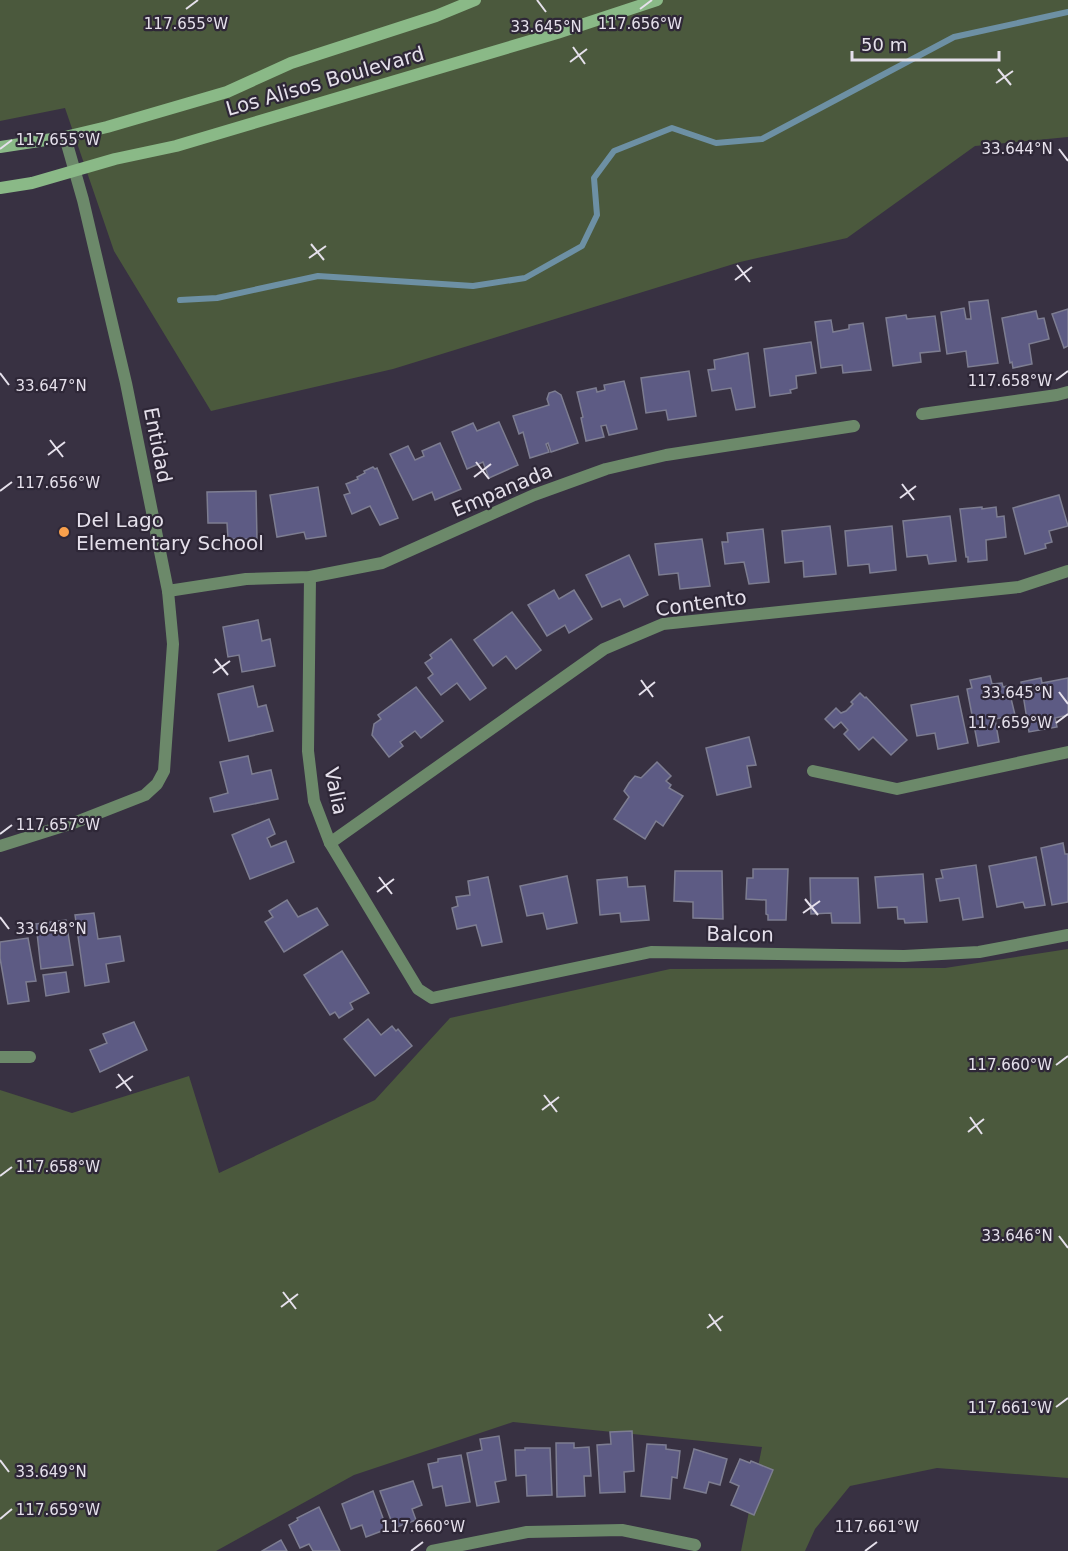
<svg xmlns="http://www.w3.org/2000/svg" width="1068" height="1551" font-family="'DejaVu Sans',sans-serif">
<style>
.green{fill:#4b593d}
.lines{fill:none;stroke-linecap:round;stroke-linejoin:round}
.stream{stroke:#6d90a4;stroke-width:6}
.building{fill:#5d5b84;stroke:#7d7d91;stroke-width:1.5}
.minor{stroke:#6c896a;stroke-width:12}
.secondary{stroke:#8ab987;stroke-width:12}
.ticks{fill:none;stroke:#e5e0eb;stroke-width:2}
.poi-dot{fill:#f9a04c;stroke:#2e2737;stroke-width:2}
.labels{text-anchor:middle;stroke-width:4.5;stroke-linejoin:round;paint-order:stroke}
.street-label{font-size:20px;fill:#e5e0eb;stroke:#2e2737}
.poi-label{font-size:20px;fill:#e5e0eb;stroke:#2e2737;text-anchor:start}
.ticks-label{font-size:15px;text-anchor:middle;fill:#e5e0eb;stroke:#2e2737;stroke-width:4.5;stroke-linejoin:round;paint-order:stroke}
</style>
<rect width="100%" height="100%" fill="#383142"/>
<!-- green -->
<g class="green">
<polygon points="0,0 1068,0 1068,137 975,146 847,238 740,262 393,369 211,411 114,251 65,108 0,121"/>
<polygon points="1068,949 1068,1478 937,1468 850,1486 815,1529 805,1551 741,1551 762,1447 513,1422 354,1475 216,1551 0,1551 0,1090 72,1113 189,1076 219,1173 375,1100 450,1018 670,969 945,968"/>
</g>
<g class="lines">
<!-- stream -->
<polyline class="stream" points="180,300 217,298 318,276 473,286 525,278 582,246 597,215 594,178 614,151 672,128 716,143 762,139 954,37 1068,12"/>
</g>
<!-- building -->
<g class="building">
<polygon points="988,300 998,363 968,367 966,351 947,354 941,312 964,308 966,319 971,319 969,302"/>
<polygon points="1068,309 1068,346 1064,348 1052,314"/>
<polygon points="1036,311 1038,319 1044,318 1049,339 1029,344 1032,364 1013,368 1012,362 1010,363 1002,318"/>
<polygon points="906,315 907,319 935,316 940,351 920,353 921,362 893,366 886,318"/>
<polygon points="831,320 833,332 849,329 849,325 863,323 871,370 843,373 842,365 821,368 815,322"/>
<polygon points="811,342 816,373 796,376 797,388 790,390 791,393 770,396 764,349"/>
<polygon points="748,353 755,407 736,410 731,388 712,391 708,370 715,369 714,360"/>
<polygon points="689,371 696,416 668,420 666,410 646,413 641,378"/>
<polygon points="624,381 637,429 609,435 606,425 601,426 604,437 586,441 581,418 583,417 577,392 596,388 597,392 605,390 604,385"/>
<polygon points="555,391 561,395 578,443 551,452 548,443 546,444 549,452 530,458 523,432 519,434 513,416 549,405 547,399 549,393"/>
<polygon points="499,422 518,465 489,478 483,462 467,469 452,432 473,423 477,431"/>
<polygon points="440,443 461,489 435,500 432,492 413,500 390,454 408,446 415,460 424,456 422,451"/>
<polygon points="373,467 375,469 377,468 398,518 380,525 370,506 352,514 344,495 350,493 346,484 358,479 357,477 365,473 364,471"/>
<polygon points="318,487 326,536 306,539 304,532 277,537 270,495"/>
<polygon points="256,491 257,539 228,539 227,523 208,523 207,492"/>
<polygon points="1059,495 1068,526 1049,531 1052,542 1045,544 1046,548 1025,554 1013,508"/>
<polygon points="982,507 982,509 996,507 997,517 1004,516 1006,537 986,540 987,560 968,562 968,557 966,557 960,509"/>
<polygon points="950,516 956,561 929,564 927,555 907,557 903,521"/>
<polygon points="830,526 836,574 804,577 803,561 785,563 782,531"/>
<polygon points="892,526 896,570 870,573 869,564 848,566 845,531"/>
<polygon points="763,529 769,582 749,584 744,562 725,564 722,542 728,542 727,533"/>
<polygon points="702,539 710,586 680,589 678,573 659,575 655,544"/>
<polygon points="629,555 648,595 624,607 620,599 602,607 586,575"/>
<polygon points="554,590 559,599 574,590 592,619 569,633 565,625 547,636 528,605"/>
<polygon points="512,612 541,650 516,669 506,656 493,666 474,640"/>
<polygon points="258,620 262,641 270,639 275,666 242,672 239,655 228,657 223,627"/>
<polygon points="451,639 486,688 470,700 457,683 441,695 428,678 433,674 425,663 432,658 430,655"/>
<polygon points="990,676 992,684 1002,683 1003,687 1008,686 1015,715 995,719 999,742 978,746 967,689 972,688 970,680"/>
<polygon points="1041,678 1042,683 1068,678 1068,715 1055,718 1057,727 1029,732 1021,682"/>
<polygon points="253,686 258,707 266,705 273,731 229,741 218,694"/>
<polygon points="416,687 443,721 421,738 415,731 400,742 403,746 389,757 372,735 374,724 381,719 378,715"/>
<polygon points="860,693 865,698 866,697 907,740 891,755 873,737 859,750 844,734 848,730 841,722 834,728 825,719 836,708 841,713 846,711 853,704 851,702"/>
<polygon points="958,696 968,743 938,749 935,733 917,736 911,705"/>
<polygon points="749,737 756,765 747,766 751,787 717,795 706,748"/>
<polygon points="248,756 252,774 271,770 278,799 214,812 210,798 228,793 220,762"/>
<polygon points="657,762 671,776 666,781 671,785 669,788 683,796 663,826 656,821 645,839 614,819 629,797 624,791 629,783 635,776 641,778"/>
<polygon points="269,819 275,834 267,838 271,847 286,841 294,862 250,879 232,835"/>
<polygon points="1063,843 1065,854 1068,854 1068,902 1052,905 1041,848"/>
<polygon points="1036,857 1045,905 1025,908 1023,902 997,907 989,866"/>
<polygon points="976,865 983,917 963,920 959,898 940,901 936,879 943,878 941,870"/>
<polygon points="753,869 788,869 786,920 768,920 768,915 766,914 766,900 746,899 747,878 753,878"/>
<polygon points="675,871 722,871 723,919 693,918 693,902 674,901"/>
<polygon points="923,874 927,922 905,923 904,919 898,919 897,907 878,908 875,877"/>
<polygon points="567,876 577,923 547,929 543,913 527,916 520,886"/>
<polygon points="488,877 502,942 482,946 476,925 457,929 452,908 458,906 456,897 470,895 468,881"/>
<polygon points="627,877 628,887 645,886 649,920 621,922 620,913 600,915 597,880"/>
<polygon points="810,878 858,878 860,923 832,923 831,913 811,914"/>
<polygon points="287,900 298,917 317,908 328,925 284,952 265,922 273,917 269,911"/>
<polygon points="94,913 98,939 120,936 124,961 106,964 109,982 85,986 75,915"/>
<polygon points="66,920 73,965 41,969 36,924"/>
<polygon points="28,938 36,981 26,982 29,1001 8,1004 0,958 0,942"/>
<polygon points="342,951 369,993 350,1003 353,1009 339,1018 335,1012 330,1015 304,975"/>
<polygon points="66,972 69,992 46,996 43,975"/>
<polygon points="368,1019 381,1035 392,1026 396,1031 398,1029 412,1046 375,1076 344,1039"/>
<polygon points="134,1022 147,1050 100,1072 90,1050 107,1043 103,1034"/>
<polygon points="632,1431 634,1471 624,1472 625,1492 600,1493 597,1445 611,1444 610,1432"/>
<polygon points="499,1436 506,1480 495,1482 499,1502 477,1506 467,1453 482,1450 480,1439"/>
<polygon points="556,1443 574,1443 574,1448 589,1447 591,1476 584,1476 585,1496 557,1497"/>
<polygon points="647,1444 666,1445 666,1449 680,1451 677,1478 672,1477 670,1499 641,1496"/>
<polygon points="525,1448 550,1448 552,1495 527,1496 526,1475 516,1476 515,1450 525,1450"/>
<polygon points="694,1449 727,1459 720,1485 709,1482 706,1493 684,1488"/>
<polygon points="461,1455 470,1502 446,1506 442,1486 433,1488 428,1464 438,1462 438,1459"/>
<polygon points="740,1459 750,1463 751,1461 773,1470 754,1515 731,1505 739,1486 730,1482"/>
<polygon points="413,1481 422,1505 412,1509 416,1520 394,1528 380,1491"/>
<polygon points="373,1491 387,1529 366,1537 362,1525 351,1529 342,1504"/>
<polygon points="319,1507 340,1551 313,1551 309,1544 300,1548 289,1525 298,1520 297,1518"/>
<polygon points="281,1540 287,1551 262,1551"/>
</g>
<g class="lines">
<!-- minor -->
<g class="minor">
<polyline points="922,414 1057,395 1068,392"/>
<polyline points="310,577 308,751 314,801 330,843 418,989 432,998 651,952 904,956 979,952 1068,935"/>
<polyline points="168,591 246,579 310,577 382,563 534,495 606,469 666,455 854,426"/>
<polyline points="813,771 897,789 1068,752"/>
<polyline points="330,843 604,649 663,624 1019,587 1068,571"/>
<polyline points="0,846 76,822 145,795 157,784 164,771 173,644 168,591 126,383 83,200 65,137"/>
<polyline points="0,1057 30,1057"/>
<polyline points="432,1551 527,1532 622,1530 695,1545"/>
</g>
<!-- secondary -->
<g class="secondary">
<polyline points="0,147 65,137 107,127 227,92 291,63 436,16 475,0"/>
<polyline points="0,188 32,183 115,159 176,146 557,33 657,0"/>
</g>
</g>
<!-- ticks -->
<path class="ticks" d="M537,0L546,12M186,9L198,0M640,9L652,0M573,47L585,64M570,62L587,49M998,69L1011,85M996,83L1013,71M0,149L12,140M1059,149L1068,161M311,244L324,260M309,258L326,246M737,265L750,282M735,280L752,267M0,373L9,385M1056,380L1068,371M50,440L63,457M48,455L65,442M476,462L489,479M474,477L491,464M902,484L914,500M0,491L12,482M900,498L916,486M215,659L228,675M213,673L230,661M641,680L653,697M1059,692L1068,704M639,695L655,682M1056,723L1068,714M0,834L12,825M379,877L392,894M377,892L394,879M805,899L818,915M803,913L820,901M0,917L9,929M1056,1065L1068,1056M118,1074L131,1091M116,1088L133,1076M544,1095L557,1112M542,1110L559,1097M970,1117L982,1134M968,1132L984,1119M0,1176L12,1167M1059,1236L1068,1248M283,1292L296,1309M281,1307L298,1294M709,1314L721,1331M707,1328L723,1316M1056,1407L1068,1398M0,1460L9,1472M0,1519L12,1509M411,1551L423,1542M865,1551L877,1542"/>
<!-- markers -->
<circle class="poi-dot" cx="64" cy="532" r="6"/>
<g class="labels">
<!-- street labels -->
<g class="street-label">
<text transform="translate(325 81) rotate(-16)" y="7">Los Alisos Boulevard</text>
<text transform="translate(158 445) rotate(79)" y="7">Entidad</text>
<text transform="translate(502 490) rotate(-23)" y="7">Empanada</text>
<text transform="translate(701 603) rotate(-8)" y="7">Contento</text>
<text transform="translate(336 791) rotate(78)" y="7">Valia</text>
<text transform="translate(740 934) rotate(1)" y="7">Balcon</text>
</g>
<!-- poi labels -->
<g class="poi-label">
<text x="76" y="527">Del Lago<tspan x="76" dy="23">Elementary School</tspan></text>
</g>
</g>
<g class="ticks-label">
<text x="186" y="29">117.655°W</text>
<text x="640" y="29">117.656°W</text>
<text x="546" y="32">33.645°N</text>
<text x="58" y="145">117.655°W</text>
<text x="1017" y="154">33.644°N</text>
<text x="1010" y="386">117.658°W</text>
<text x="51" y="391">33.647°N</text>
<text x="58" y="488">117.656°W</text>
<text x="1017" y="698">33.645°N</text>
<text x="1010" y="728">117.659°W</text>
<text x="58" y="830">117.657°W</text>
<text x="51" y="934">33.648°N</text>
<text x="1010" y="1070">117.660°W</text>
<text x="58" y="1172">117.658°W</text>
<text x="1017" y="1241">33.646°N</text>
<text x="1010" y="1413">117.661°W</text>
<text x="51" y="1477">33.649°N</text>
<text x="58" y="1515">117.659°W</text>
<text x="423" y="1532">117.660°W</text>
<text x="877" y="1532">117.661°W</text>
</g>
<!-- scale -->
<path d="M852 51v9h147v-9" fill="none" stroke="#e5e0eb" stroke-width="3"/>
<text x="861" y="51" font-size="18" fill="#e5e0eb" stroke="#2e2737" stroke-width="4.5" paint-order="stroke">50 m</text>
</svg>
